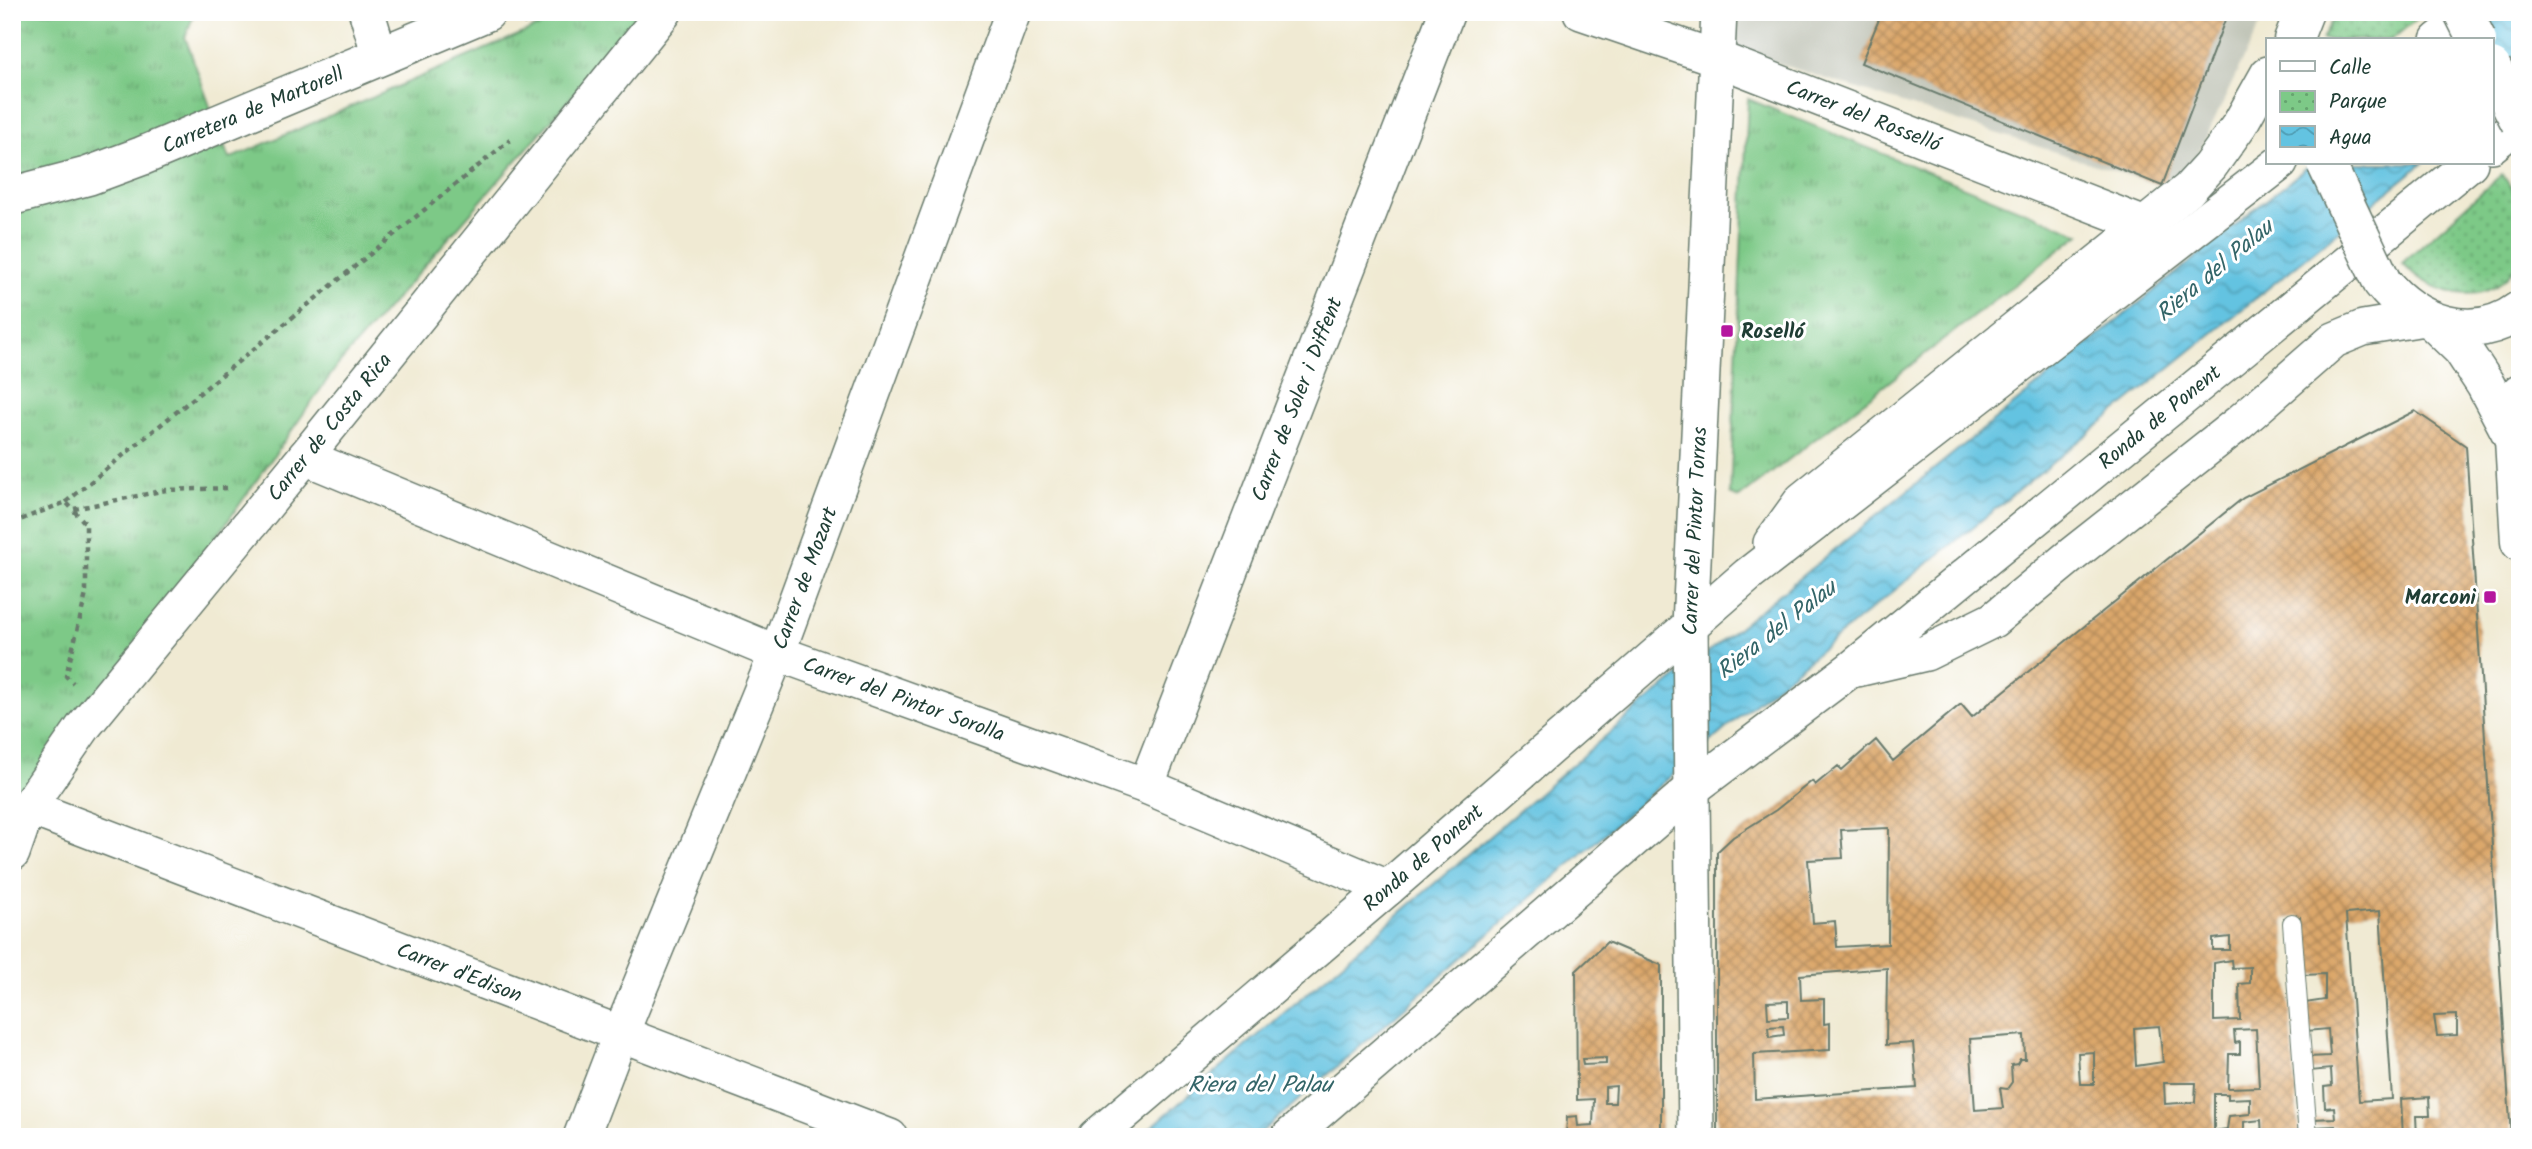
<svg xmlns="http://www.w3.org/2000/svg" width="2532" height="1149" font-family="Kalam,sans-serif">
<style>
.industrial{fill:#c2c6b9}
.grass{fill:url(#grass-tufts);stroke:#4e835e;stroke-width:2}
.park{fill:url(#park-dots);stroke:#4e835e;stroke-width:2}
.water{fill:url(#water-waves);stroke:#41808a;stroke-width:2}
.building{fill:url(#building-cross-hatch);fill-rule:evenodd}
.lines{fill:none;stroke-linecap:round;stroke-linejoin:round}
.lane-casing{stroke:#687a6c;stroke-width:20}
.street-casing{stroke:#687a6c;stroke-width:38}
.secondary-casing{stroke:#687a6c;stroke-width:41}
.path{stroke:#687a6c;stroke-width:4.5;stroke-dasharray:5 5;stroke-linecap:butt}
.lane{stroke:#fff;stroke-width:18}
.street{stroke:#fff;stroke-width:35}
.secondary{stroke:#fff;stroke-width:38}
.secondary-bridge-casing{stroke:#687a6c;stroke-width:41;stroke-linecap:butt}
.secondary-bridge{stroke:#fff;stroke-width:38}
.poi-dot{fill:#b5179e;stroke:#fff;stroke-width:2.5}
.labels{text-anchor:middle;stroke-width:6;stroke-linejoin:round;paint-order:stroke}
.street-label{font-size:21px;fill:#1f3d34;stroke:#fff}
.poi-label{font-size:21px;font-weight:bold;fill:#1f3d34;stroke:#fff;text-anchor:start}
.water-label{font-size:23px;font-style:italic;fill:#336568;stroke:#fff}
</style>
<defs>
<pattern id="grass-tufts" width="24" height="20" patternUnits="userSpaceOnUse" patternTransform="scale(1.75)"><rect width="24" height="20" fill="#7dc987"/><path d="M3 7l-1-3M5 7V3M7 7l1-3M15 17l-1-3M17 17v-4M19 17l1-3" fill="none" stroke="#66a46f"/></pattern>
<pattern id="park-dots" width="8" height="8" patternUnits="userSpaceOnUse" patternTransform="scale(1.75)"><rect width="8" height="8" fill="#7dc987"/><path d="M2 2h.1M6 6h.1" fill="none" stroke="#66a46f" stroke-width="1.8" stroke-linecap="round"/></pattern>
<pattern id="water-waves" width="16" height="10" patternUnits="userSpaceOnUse" patternTransform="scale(1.75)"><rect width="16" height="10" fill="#63c3e1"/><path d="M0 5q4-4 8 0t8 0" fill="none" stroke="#51a0b7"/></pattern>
<pattern id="building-cross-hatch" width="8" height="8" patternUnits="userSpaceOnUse" patternTransform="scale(1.75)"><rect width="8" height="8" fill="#dba76b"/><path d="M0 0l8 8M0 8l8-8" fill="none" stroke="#b18959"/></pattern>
</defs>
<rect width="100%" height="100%" fill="#fff"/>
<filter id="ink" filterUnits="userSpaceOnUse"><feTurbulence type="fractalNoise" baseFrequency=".0143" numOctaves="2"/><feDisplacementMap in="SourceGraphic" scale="14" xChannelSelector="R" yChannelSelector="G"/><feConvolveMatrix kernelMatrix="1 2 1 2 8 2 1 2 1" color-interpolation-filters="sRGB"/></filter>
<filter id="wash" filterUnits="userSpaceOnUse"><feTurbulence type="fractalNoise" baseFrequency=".00686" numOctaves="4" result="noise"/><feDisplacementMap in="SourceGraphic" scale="28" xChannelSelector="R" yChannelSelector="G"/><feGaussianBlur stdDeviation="1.57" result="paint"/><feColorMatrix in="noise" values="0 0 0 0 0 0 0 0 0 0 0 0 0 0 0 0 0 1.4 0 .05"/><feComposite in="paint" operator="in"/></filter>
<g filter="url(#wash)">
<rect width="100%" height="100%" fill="#f0ead3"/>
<!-- industrial -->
<polygon class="industrial" points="1731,12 2266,12 2170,213 2162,186 1727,47"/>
<!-- grass -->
<g class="grass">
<polygon points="12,12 195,12 185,37 229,159 572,12 646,12 337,366 12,828"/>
<polygon points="1748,99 2080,234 1739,498 1730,494"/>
</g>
<!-- park -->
<g class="park">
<polygon points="2341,12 2423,12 2424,13 2391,40 2322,40 2330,24"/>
<path d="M2502,174C2508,183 2516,193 2519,203C2521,211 2520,221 2520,230C2520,238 2522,249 2519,257C2498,311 2434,299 2402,263Z"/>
</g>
<!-- water -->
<g class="water">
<polygon points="2497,12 2520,12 2520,84 2492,107 2492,40 2462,40"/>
<polygon points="2312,163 2423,163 1754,704 1256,1137 1140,1137 1629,716"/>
</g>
<g id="blocks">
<!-- building -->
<g class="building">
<polygon points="1882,12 2228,12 2162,186 1861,63"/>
<path d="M2415,411L2466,446L2511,1137H2417L2416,1116H2430L2429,1097L2401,1099L2403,1137H2335V1126L2314,1127L2313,1119L2335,1118L2334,1107L2325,1108L2324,1087L2332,1086L2331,1069L2310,1071L2308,1057L2330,1056L2328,1029L2306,1031L2305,1003L2325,1000V974L2303,975L2300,917L2284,919L2299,1137H2262L2261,1120L2244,1122V1137H1717V852L1733,837L1776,810L1812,781L1815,785L1838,766L1842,770L1876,740L1893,761L1961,704L1972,717L2243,498ZM1889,828L1888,944L1837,947L1835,921L1813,923L1808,860L1843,858L1841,830ZM2380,911L2392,1099L2359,1101L2346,914ZM2230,937V950H2213V939ZM2231,960L2232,968L2250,967V983L2239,984L2240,1020L2214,1021V963ZM1887,968L1886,1045L1913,1043L1917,1088L1755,1099L1754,1054L1830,1050V1023L1824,1024V999L1801,1000L1800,975ZM1788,1001V1017L1768,1018L1767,1002ZM2457,1015V1035L2437,1036L2434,1016ZM1783,1026L1784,1035L1769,1037L1768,1027ZM2159,1026L2163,1062L2136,1066L2134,1028ZM2256,1029L2259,1087L2228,1088L2229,1054H2240V1042L2235,1043L2234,1030ZM2024,1035L2025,1059H2020L2017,1064L2011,1065L2012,1082L2007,1089L2000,1088L2003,1108L1975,1110L1970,1039ZM2094,1052V1084H2080L2078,1053ZM2164,1083H2196L2195,1102L2165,1104ZM2214,1094H2228V1099L2250,1098V1114L2229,1116L2227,1129L2214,1131Z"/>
<path d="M1607,942L1661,965V1137H1566L1567,1117L1577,1116L1578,1126L1593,1125L1594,1099L1577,1100L1576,971ZM1606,1058V1064L1583,1065L1582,1059ZM1616,1086L1615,1103H1605V1087Z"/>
</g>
</g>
</g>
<g filter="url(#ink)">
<use href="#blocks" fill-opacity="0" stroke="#687a6c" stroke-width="2"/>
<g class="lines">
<defs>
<polyline id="lane" points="2292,923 2308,1137"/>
<g id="street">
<polyline points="368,12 367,13 380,56"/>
<path id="s1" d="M1581,12L1716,58L2145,225"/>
<polyline points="2438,40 2474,12"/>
<polyline points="2492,145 2520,122"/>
<path id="s2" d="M305,457L777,653L1146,786L1388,888"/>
<polyline points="1771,543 1802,500 2188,190 2210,166 2240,124 2268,74"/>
<polyline points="1857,669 1926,653 1993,620 2073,554 2239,423 2334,340 2363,328 2424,318"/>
<path id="s3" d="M1146,786L1447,12"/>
<path id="s4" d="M28,807L890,1137"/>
<path id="s5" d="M12,853L28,807L84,726L305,457L664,12"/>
<path id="s6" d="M581,1137L621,1033L777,653L1013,12"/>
<path id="s7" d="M1096,1137L1388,888L1748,575L2280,163"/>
<path id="s8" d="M1289,1137L1693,788L1850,670L2470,163"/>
<path id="s9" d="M1696,1137L1690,625L1719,12"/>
</g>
<g id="secondary">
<polyline points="2293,40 2304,12"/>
<path id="s10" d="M12,196L88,176L142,156L486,12"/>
<path d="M2382,282C2414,324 2474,345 2520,310"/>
<polyline points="2434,322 2462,349 2485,384 2514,439"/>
<polyline points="2520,393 2514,439 2520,542"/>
</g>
</defs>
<!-- lane casing -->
<use href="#lane" class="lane-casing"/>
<!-- street casing -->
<use href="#street" class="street-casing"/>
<!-- secondary casing -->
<use href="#secondary" class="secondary-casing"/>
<!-- path -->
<g class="path">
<polyline points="523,23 549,12"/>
<polyline points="66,502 510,140"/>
<polyline points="74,509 166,490 231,488"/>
<polyline points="12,523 66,502 86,524 86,594 66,676 73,683"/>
</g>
<!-- lane -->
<use href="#lane" class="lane"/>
<!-- street -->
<use href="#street" class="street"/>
<!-- secondary -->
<use href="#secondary" class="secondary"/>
<defs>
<g id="secondary-bridge">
<polyline points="2463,12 2477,40"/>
<polyline points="2492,68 2520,122"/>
<polyline points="2326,163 2382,282"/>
</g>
</defs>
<!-- secondary-bridge casing -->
<use href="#secondary-bridge" class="secondary-bridge-casing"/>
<!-- secondary-bridge -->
<use href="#secondary-bridge" class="secondary-bridge"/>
</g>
</g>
<!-- markers -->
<g class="poi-dot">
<rect x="1720" y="324" width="14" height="14" rx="3.5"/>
<rect x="2483" y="590" width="14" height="14" rx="3.5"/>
</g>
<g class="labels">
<!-- street labels -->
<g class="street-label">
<text dy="7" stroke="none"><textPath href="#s10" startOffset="256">Carretera de Martorell</textPath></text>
<text dy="7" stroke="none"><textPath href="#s1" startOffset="301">Carrer del Rosselló</textPath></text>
<text dy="7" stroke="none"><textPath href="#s3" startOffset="415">Carrer de Soler i Diffent</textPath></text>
<text dy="7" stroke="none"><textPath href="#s8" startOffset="1130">Ronda de Ponent</textPath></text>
<text dy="7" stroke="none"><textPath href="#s5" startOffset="534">Carrer de Costa Rica</textPath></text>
<text dy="7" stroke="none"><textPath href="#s9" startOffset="606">Carrer del Pintor Torras</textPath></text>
<text dy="7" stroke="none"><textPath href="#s6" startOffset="602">Carrer de Mozart</textPath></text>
<text dy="7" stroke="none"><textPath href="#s2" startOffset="646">Carrer del Pintor Sorolla</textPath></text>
<text dy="7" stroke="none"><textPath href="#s7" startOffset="430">Ronda de Ponent</textPath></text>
<text dy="7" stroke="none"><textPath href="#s4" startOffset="462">Carrer d'Edison</textPath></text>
</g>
<!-- poi labels -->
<g class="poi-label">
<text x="1741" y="338">Roselló</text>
<text x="2476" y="604" text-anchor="end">Marconi</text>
</g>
<!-- water labels -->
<g class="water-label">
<text transform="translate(2214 270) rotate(-40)" y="8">Riera del Palau</text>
<text transform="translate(1776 629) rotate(-38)" y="8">Riera del Palau</text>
<text x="1260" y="1092">Riera del Palau</text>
</g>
</g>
<!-- margin -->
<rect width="2532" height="1149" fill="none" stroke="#fff" stroke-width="42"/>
<!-- legend -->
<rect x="2266" y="38" width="228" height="126" fill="#ffffff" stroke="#a5b1ae" stroke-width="2"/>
<rect x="2280" y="61" width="35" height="10" fill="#ffffff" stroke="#a5b1ae" stroke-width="2"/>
<text x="2329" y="74" font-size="21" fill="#1f3d34">Calle</text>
<rect x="2280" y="91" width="35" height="21" fill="url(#park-dots)" stroke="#a5b1ae" stroke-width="2"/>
<text x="2329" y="108" font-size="21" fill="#1f3d34">Parque</text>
<rect x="2280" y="126" width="35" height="21" fill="url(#water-waves)" stroke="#a5b1ae" stroke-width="2"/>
<text x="2329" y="144" font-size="21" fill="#1f3d34">Agua</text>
</svg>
